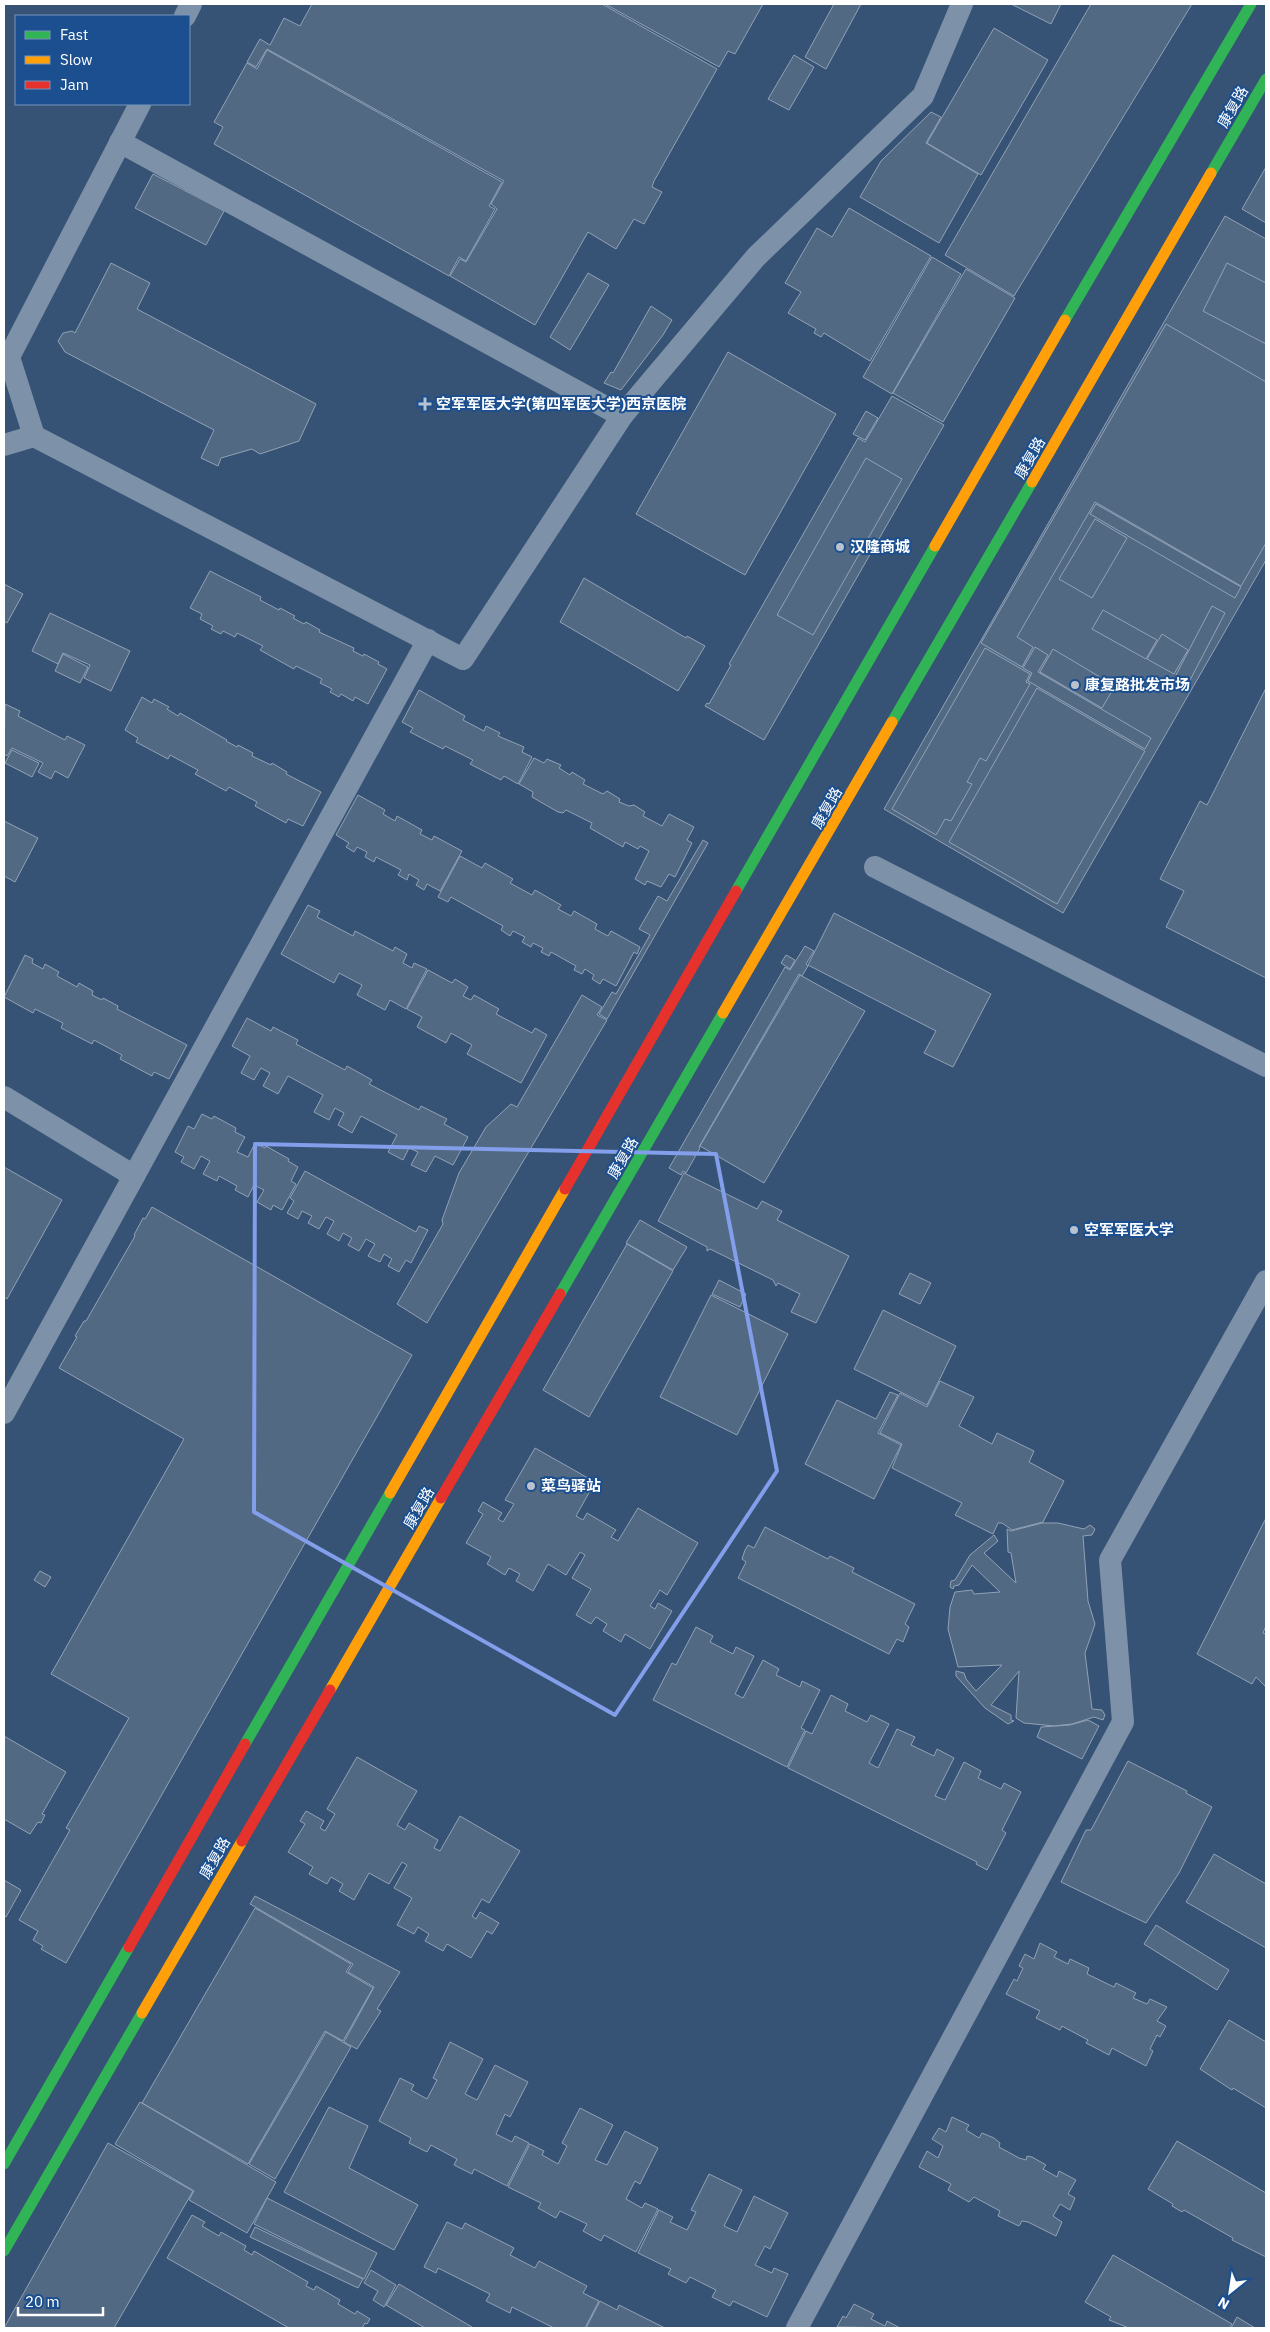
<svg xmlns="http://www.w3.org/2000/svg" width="1270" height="2332" font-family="'IBM Plex Sans','Noto Sans SC',sans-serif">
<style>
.building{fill:#526984;stroke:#92a2b6}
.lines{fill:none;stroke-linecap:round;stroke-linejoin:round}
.street{stroke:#7d92a8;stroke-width:22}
.fast{stroke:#30b455;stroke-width:11}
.slow{stroke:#ff9f0a;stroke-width:11}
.jam{stroke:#e5322d;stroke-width:11}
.marked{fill:none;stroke:#839eea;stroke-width:4;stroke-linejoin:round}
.poi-dot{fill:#b9c2ce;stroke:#1b4f8f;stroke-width:2}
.labels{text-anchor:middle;stroke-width:4;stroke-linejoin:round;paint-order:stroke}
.street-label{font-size:15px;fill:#fff;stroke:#1b4f8f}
.poi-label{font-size:15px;font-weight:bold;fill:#fff;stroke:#1b4f8f;text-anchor:start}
</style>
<rect width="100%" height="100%" fill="#365274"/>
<!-- building -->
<g class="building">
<polygon points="312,4 602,4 717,69 654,181 652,187 662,192 644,224 634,219 616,249 588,232 535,325 450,276 460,259 466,262 497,209 491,204 504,181 267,49 256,67 247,62 260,39 270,45 284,18 300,26"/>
<polygon points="605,4 763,4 735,54 728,51 719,67"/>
<polygon points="834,4 861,4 826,69 805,57"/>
<polygon points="1011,4 1061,4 1051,24"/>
<polygon points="1091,4 1192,4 1014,296 945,255"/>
<polygon points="994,28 1048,60 981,175 927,143"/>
<polygon points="267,50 502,182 489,206 495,209 466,261 459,257 449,276 214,144 223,127 214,122 247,63 257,69"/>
<polygon points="794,55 814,67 789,110 768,99"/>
<polygon points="931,112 941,117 926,143 978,174 939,243 860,197 881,161"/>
<polygon points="1266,167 1266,223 1242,209"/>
<polygon points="153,174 224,211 206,245 135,208"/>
<polygon points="849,208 931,256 870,361 824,333 821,337 814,333 816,329 788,313 801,292 785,283 817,228 832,237"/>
<polygon points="1225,216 1266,239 1266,560 1063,913 884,809"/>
<polygon points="932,257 961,274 892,394 863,377"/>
<polygon points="111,263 150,283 137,309 316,404 299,441 260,454 252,449 221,458 218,466 201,458 214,430 65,352 58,341 63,333 72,331 75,333"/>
<polygon points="1227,263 1266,283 1266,344 1203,311"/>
<polygon points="966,269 1015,298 943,422 893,393"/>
<polygon points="588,273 609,285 570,350 550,337"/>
<polygon points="651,306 672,320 663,335 621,390 604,383 611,372 613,373"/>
<polygon points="1166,324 1266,382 1266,543 1241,586 1095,502 1017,637 1033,647 1022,667 981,643"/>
<polygon points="728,352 836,414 745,575 636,514"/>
<polygon points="892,396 944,425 764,740 705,706 707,703 709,704 731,665 729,664 858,438 865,442"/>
<polygon points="866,411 878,418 865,440 853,434"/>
<polygon points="866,458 902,479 813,635 777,615"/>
<polygon points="1096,504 1241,587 1235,598 1090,514"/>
<polygon points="1095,519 1127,538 1092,598 1059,579"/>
<polygon points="210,571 261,597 260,600 279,610 280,608 295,616 293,618 304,624 306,622 320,630 319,632 354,648 353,651 363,656 364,654 379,662 378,664 387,669 368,704 355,697 353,701 341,694 339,697 330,692 332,689 320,683 322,679 296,666 294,669 260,650 263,646 237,633 235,637 223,631 221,634 211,629 213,626 200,619 202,614 190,608"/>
<polygon points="584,578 686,638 687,636 705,646 678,691 560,622"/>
<polygon points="4,584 23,594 7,623 4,621"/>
<polygon points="1212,606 1225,613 1189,682 1176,675"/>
<polygon points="1103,610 1157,640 1146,659 1092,629"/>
<polygon points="50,613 130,651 111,691 84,678 90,665 63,653 58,664 32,651"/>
<polygon points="1162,634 1188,650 1174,674 1147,659"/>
<polygon points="1035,647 1048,655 1038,672 1151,738 1145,749 1028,681 1032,673 1023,668"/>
<polygon points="985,648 1030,674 1026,682 1030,684 986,761 980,758 967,782 972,784 951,821 945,819 936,835 892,809"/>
<polygon points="1053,649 1115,686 1102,708 1040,672"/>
<polygon points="63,654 88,667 80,683 55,671"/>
<polygon points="1037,688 1145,751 1057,904 949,842"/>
<polygon points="1266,688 1266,978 1166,927 1184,891 1160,879 1200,801 1207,805"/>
<polygon points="419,690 465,716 463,720 484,731 486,726 500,733 498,736 524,747 522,752 532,757 518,784 504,776 501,780 470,764 473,760 445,746 443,749 410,732 413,728 402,722"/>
<polygon points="142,697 152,703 154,699 169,707 167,709 178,716 180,713 227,740 226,741 237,747 238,745 253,753 252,756 271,765 272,763 287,772 286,774 321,792 303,826 288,819 286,823 255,806 257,802 229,787 226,791 195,774 198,770 170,755 168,759 136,742 138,738 125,730"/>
<polygon points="5,704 20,711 18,716 65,740 67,736 85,745 68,778 55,771 51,779 38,772 43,763 12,748 7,756 4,754"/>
<polygon points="12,750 39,763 32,777 5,763"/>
<polygon points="534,758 544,763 547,759 561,765 559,768 570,775 572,772 585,780 583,784 603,794 607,791 620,799 619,802 629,806 634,805 645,812 643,816 662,826 669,814 694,827 687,840 692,843 675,877 669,874 661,887 647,881 645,885 635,879 649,851 640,846 638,849 625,842 623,847 590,828 592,823 566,810 563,813 558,812 532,797 533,792 519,784"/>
<polygon points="358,795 385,810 383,814 395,821 397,816 422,830 420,834 432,840 434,836 462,851 440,891 427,884 424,890 416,885 419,880 409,874 407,880 398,875 401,870 376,857 374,862 365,857 367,852 357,847 354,852 346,847 349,843 336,835"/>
<polygon points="4,821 38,838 15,882 4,876"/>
<polygon points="703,840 708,843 607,1019 599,1014 612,992 616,994 650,935 639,929 658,896 667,901"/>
<polygon points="460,856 482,868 485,863 513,879 510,883 532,895 535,890 561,905 558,909 571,916 574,911 597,924 595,929 608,936 611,931 640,947 637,954 634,952 616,986 603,979 600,984 592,979 594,975 585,969 582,974 574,970 576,966 551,952 549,956 541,952 543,948 533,943 531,947 522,942 525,937 513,931 510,936 501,930 503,926 451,897 448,902 438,897"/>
<polygon points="308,905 320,911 317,917 353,936 355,931 393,951 395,947 407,954 403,963 412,968 414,963 427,969 406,1009 390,1000 385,1010 357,995 362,985 339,973 334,983 281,954"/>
<polygon points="834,913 991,994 953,1067 924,1053 936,1031 808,965"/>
<polygon points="805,946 814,951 806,964 808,966 802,976 799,974 699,1147 700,1148 686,1173 683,1171 681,1175 669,1168 785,967 790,970"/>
<polygon points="25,955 33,959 32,963 43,969 45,964 59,972 57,976 77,987 79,983 93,991 92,995 102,1000 103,998 118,1006 117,1009 187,1045 169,1079 154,1072 152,1076 120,1059 122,1055 94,1040 92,1044 61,1028 63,1023 35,1009 33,1013 4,997"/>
<polygon points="786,955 795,960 790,969 781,963"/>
<polygon points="428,970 452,983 455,979 468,987 463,996 471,1000 474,995 499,1009 496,1014 532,1033 535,1028 547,1035 521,1083 467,1054 472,1045 451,1033 446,1043 417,1027 422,1017 407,1009"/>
<polygon points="800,975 865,1011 764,1183 700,1146"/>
<polygon points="582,995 602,1007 597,1015 607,1020 427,1323 397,1304 443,1224 442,1220 459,1173 486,1127 511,1104 517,1107"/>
<polygon points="247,1018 271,1031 273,1027 298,1040 296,1044 345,1070 347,1066 372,1080 369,1084 419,1110 421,1106 447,1119 444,1124 468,1137 453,1165 435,1156 426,1172 411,1165 418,1152 409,1148 403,1160 388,1152 397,1135 361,1116 352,1133 338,1125 344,1113 335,1108 329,1120 314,1112 323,1095 288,1076 278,1094 263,1086 270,1073 261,1068 254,1080 241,1073 250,1056 232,1046"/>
<polygon points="202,1114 212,1119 214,1116 236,1128 235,1132 245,1137 237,1152 248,1157 255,1143 265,1148 266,1146 289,1159 288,1161 298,1167 291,1181 296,1184 282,1210 273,1205 271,1210 257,1202 264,1190 254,1185 248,1197 235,1190 237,1186 219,1176 217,1181 203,1174 210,1161 201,1156 194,1169 181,1162 184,1157 175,1152 188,1126 194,1129"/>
<polygon points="4,1167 62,1200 7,1299 4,1297"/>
<polygon points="305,1171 416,1232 419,1226 428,1230 411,1263 406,1260 399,1272 388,1266 392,1259 384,1254 380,1262 368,1256 375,1244 366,1239 359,1251 348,1245 352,1238 343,1233 339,1241 327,1234 334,1221 326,1217 319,1229 308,1223 312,1216 302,1211 298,1219 287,1213 294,1201 290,1198"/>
<polygon points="684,1173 757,1209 762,1201 782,1211 777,1220 849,1256 816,1323 791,1312 800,1294 778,1283 776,1286 773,1280 710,1249 707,1251 707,1247 658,1221"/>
<polygon points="152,1207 412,1355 66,1963 41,1949 43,1946 33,1940 38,1931 19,1920 70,1830 66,1828 129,1718 51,1674 184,1439 59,1368 77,1337 75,1336 84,1321 86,1321 135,1236 134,1235 143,1218 145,1219"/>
<polygon points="640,1220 687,1247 673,1270 626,1243"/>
<polygon points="627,1244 673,1271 589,1417 543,1390"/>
<polygon points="910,1273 931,1283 920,1304 899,1294"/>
<polygon points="719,1280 746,1294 740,1307 712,1294"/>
<polygon points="711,1295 788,1334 737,1435 660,1397"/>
<polygon points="883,1310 956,1346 927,1405 854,1369"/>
<polygon points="940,1381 974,1397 959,1426 992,1444 997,1433 1034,1451 1029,1462 1064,1481 1043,1522 1012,1530 1002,1523 998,1523 993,1534 955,1515 962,1503 892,1468 902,1444 880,1433 900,1393 927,1407"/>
<polygon points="890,1392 898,1395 878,1433 901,1445 874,1499 805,1464 837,1400 876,1419"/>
<polygon points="535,1448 595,1482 576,1516 583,1520 587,1513 616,1530 611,1537 618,1541 638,1508 698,1543 667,1595 660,1590 650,1606 655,1609 658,1603 672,1611 650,1649 625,1634 621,1642 603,1631 607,1624 596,1617 591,1624 576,1615 591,1589 572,1578 585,1555 580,1552 566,1575 548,1564 533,1591 516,1581 520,1574 509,1568 505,1575 487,1564 491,1557 466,1543 483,1514 478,1511 483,1502 502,1513 498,1519 503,1522 514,1504 505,1500"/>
<polygon points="1266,1518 1266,1626 1263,1633 1266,1634 1266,1687 1256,1677 1252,1684 1197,1654"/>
<polygon points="1042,1523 1058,1523 1084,1529 1090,1525 1095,1529 1092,1535 1083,1536 1088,1601 1095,1624 1085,1653 1092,1709 1102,1710 1105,1715 1103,1720 1094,1717 1072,1724 1054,1726 1024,1723 1016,1718 1019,1671 991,1705 1011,1715 1011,1720 1014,1721 1008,1724 985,1708 956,1676 956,1671 964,1673 966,1679 976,1691 1002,1665 958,1667 948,1629 950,1607 955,1592 972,1590 974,1594 1000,1592 972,1565 959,1585 954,1586 953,1589 950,1587 951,1581 955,1580 970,1555 994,1535 998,1541 984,1553 1016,1583 1011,1553 1008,1552 1007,1529 1011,1531"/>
<polygon points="765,1527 828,1559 830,1556 854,1568 852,1572 915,1604 905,1624 909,1627 903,1642 897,1639 889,1654 738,1578 746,1562 742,1559 745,1550 748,1545 754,1548"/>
<polygon points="40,1571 51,1577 45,1587 34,1580"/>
<polygon points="696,1627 713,1636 710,1642 733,1654 736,1647 754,1656 735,1694 743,1698 763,1660 779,1669 776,1675 800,1687 802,1681 820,1690 801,1728 805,1730 787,1767 653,1700 672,1663 676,1665"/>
<polygon points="831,1695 848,1704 845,1711 867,1722 871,1715 889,1724 869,1763 878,1768 897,1729 915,1737 911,1745 934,1756 937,1749 954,1758 935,1796 945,1800 964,1762 981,1771 978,1778 1001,1789 1004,1783 1021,1792 1002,1830 1006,1833 987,1870 976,1864 977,1862 788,1768 806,1731 812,1734"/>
<polygon points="1088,1720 1099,1726 1082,1759 1037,1737 1041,1727 1070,1725"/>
<polygon points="4,1736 66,1772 42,1814 45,1815 41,1823 38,1822 30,1834 4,1819"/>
<polygon points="357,1757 417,1791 397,1825 405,1830 409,1823 438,1840 434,1848 440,1851 460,1816 520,1851 489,1903 482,1899 472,1916 476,1919 480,1912 499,1923 492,1934 487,1931 471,1958 447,1944 443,1951 425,1941 429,1934 418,1927 414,1934 397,1925 412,1898 394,1888 407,1865 402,1862 389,1884 369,1873 354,1900 339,1891 343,1884 331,1877 327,1884 309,1874 313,1867 288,1852 305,1824 300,1821 306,1811 324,1821 320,1828 325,1831 335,1814 327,1809"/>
<polygon points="1128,1761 1187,1791 1186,1793 1212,1807 1179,1873 1146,1923 1061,1882 1086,1830 1091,1830"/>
<polygon points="1214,1854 1266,1884 1266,1948 1186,1902"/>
<polygon points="4,1880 21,1890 6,1917 4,1915"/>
<polygon points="255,1896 400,1972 377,2009 381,2011 357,2049 344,2042 374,1987 348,1972 353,1964 250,1904"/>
<polygon points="255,1908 351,1964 346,1972 373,1988 343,2041 325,2031 248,2164 142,2103"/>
<polygon points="1156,1925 1229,1970 1217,1990 1144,1944"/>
<polygon points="1040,1943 1057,1952 1054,1957 1068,1964 1070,1959 1089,1968 1087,1974 1114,1987 1116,1983 1136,1993 1133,1998 1147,2004 1150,1999 1167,2007 1157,2021 1166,2026 1160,2037 1157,2035 1150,2049 1153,2051 1146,2066 1112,2048 1109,2055 1086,2043 1088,2040 1062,2026 1060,2030 1036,2018 1040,2011 1006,1994 1014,1979 1017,1981 1023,1968 1019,1966 1025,1954 1034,1959"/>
<polygon points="1229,2020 1266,2042 1266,2108 1233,2088 1232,2090 1200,2069"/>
<polygon points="326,2032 351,2047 275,2179 249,2164"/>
<polygon points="450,2042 483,2059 465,2094 477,2100 495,2065 528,2082 510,2117 505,2114 496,2134 512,2142 515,2136 529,2143 507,2186 474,2169 472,2174 454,2165 457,2159 431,2145 427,2152 409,2143 411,2138 379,2121 400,2078 414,2085 411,2090 427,2099 437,2080 433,2078"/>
<polygon points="140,2102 276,2182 247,2233 189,2200 194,2191 115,2144"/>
<polygon points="329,2107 368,2126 349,2168 418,2205 394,2250 284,2192"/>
<polygon points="580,2108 613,2125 595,2160 607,2165 625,2131 658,2148 640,2184 635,2181 626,2199 642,2208 645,2203 658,2209 636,2252 604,2235 601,2241 583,2231 587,2224 560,2211 556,2218 538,2208 541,2203 508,2187 530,2144 544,2151 542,2155 558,2164 567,2146 562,2143"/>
<polygon points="952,2117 969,2125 966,2130 979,2138 982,2133 994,2138 1000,2143 999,2147 1019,2158 1026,2160 1027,2156 1032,2157 1046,2165 1043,2169 1057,2177 1059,2171 1076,2180 1068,2194 1075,2198 1070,2210 1060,2204 1053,2216 1062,2222 1056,2236 1028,2222 1022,2221 1019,2226 998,2216 1000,2211 974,2197 969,2202 948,2190 951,2184 919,2167 927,2151 938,2158 943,2146 932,2139 939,2128 946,2132"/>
<polygon points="1177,2141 1266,2193 1266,2257 1232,2240 1233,2238 1184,2210 1182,2212 1172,2206 1173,2204 1148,2189"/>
<polygon points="108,2143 193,2191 114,2328 4,2328"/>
<polygon points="709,2174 742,2190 724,2226 737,2232 754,2196 788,2213 770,2249 765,2246 755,2265 772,2273 774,2268 788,2274 767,2317 733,2301 730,2306 712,2297 716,2290 690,2277 686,2283 668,2274 671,2269 638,2253 659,2210 673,2217 670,2222 687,2230 696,2212 691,2210"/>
<polygon points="267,2198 377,2253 364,2279 254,2224"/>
<polygon points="192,2215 205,2222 202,2226 219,2236 221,2232 246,2246 244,2250 252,2255 254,2251 308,2282 306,2286 314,2290 316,2286 340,2300 338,2304 355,2314 357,2311 370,2319 367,2324 365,2323 362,2328 289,2328 167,2258"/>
<polygon points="447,2222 462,2229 465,2223 514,2248 510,2255 535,2268 539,2261 587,2286 583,2293 599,2301 585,2328 554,2328 512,2307 510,2313 486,2301 490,2294 438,2268 436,2273 424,2267"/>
<polygon points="255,2227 363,2279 358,2288 250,2237"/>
<polygon points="1113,2255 1232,2324 1229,2328 1129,2328 1109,2320 1111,2317 1085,2302"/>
<polygon points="371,2270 396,2285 384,2307 373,2300 378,2291 364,2283"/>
<polygon points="399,2284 472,2327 472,2328 425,2328 386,2305"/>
<polygon points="600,2301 617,2310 619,2305 665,2328 586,2328"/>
<polygon points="854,2304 874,2314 871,2319 885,2326 887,2321 900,2328 837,2327 843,2316 846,2318"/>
<polygon points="1237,2317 1255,2328 1231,2328"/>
</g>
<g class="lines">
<!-- street -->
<g class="street">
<polyline points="185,16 191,4"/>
<polyline points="120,142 622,416 756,257 923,96 962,4"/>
<polyline points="34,436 463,659 622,416"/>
<polyline points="4,445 34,436 9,357 140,104"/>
<polyline points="875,867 1266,1066"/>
<polyline points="4,1097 134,1176"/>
<polyline points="4,1413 428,640"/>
<polyline points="797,2328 1123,1722 1110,1560 1266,1281"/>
</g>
<!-- fast -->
<g class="fast">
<polyline points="1211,173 1266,79"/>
<polyline points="1065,320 1251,4"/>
<polyline points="892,722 1032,482"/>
<polyline points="736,891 935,546"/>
<polyline points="560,1294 723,1013"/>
<polyline points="245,1744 390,1493"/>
<polyline points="4,2164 129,1947"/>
<polyline points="4,2251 142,2013"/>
</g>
<!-- slow -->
<g class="slow">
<polyline points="1032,482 1211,173"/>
<polyline points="935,546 1065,320"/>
<polyline points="723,1013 892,722"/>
<polyline points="390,1493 565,1189"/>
<polyline points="330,1690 441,1498"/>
<polyline points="142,2013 242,1841"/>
</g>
<!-- jam -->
<g class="jam">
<polyline points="565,1189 736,891"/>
<polyline points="441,1498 560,1294"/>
<polyline points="242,1841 330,1690"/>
<polyline points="129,1947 245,1744"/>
</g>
</g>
<!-- marked area -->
<path class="marked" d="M255,1144L716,1154L777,1471L615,1715L254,1512Z"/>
<!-- markers -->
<g class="poi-dot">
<path d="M422.5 396.5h5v5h5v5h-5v5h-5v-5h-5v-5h5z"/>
<circle cx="840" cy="547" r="5"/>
<circle cx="1075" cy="685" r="5"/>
<circle cx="1074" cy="1230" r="5"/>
<circle cx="531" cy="1486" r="5"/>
</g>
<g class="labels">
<!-- street labels -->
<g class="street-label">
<text transform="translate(1233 107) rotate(-60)" y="5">康复路</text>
<text transform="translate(1030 458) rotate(-60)" y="5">康复路</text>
<text transform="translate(827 808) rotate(-60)" y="5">康复路</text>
<text transform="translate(623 1158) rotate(-60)" y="5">康复路</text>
<text transform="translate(419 1508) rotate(-60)" y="5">康复路</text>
<text transform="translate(215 1858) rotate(-60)" y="5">康复路</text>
</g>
<!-- poi labels -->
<g class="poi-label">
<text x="436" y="409">空军军医大学(第四军医大学)西京医院</text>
<text x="850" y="552">汉隆商城</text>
<text x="1085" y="690">康复路批发市场</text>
<text x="1084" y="1235">空军军医大学</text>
<text x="541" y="1491">菜鸟驿站</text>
</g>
</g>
<!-- border -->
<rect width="1270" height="2332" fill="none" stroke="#ffffff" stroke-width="10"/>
<!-- legend -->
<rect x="15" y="15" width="175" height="90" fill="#1b4f8f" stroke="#7695bc"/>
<rect x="25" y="31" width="25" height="8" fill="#30b455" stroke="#7695bc"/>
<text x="60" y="40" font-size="15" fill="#ffffff">Fast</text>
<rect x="25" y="56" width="25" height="8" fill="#ff9f0a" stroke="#7695bc"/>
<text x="60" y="65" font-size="15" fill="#ffffff">Slow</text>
<rect x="25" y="81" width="25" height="8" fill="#e5322d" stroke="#7695bc"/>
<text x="60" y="90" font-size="15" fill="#ffffff">Jam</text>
<!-- north arrow -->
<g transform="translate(1230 2292) rotate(210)" stroke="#1b4f8f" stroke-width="4" paint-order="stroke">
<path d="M0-4L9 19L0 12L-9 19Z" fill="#ffffff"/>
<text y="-8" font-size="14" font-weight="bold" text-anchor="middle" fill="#ffffff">N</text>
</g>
<!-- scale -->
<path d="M18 2307v8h85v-8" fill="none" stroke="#ffffff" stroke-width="2.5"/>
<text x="25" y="2307" font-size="15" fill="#ffffff" stroke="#1b4f8f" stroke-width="4" paint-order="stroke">20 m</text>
</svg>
